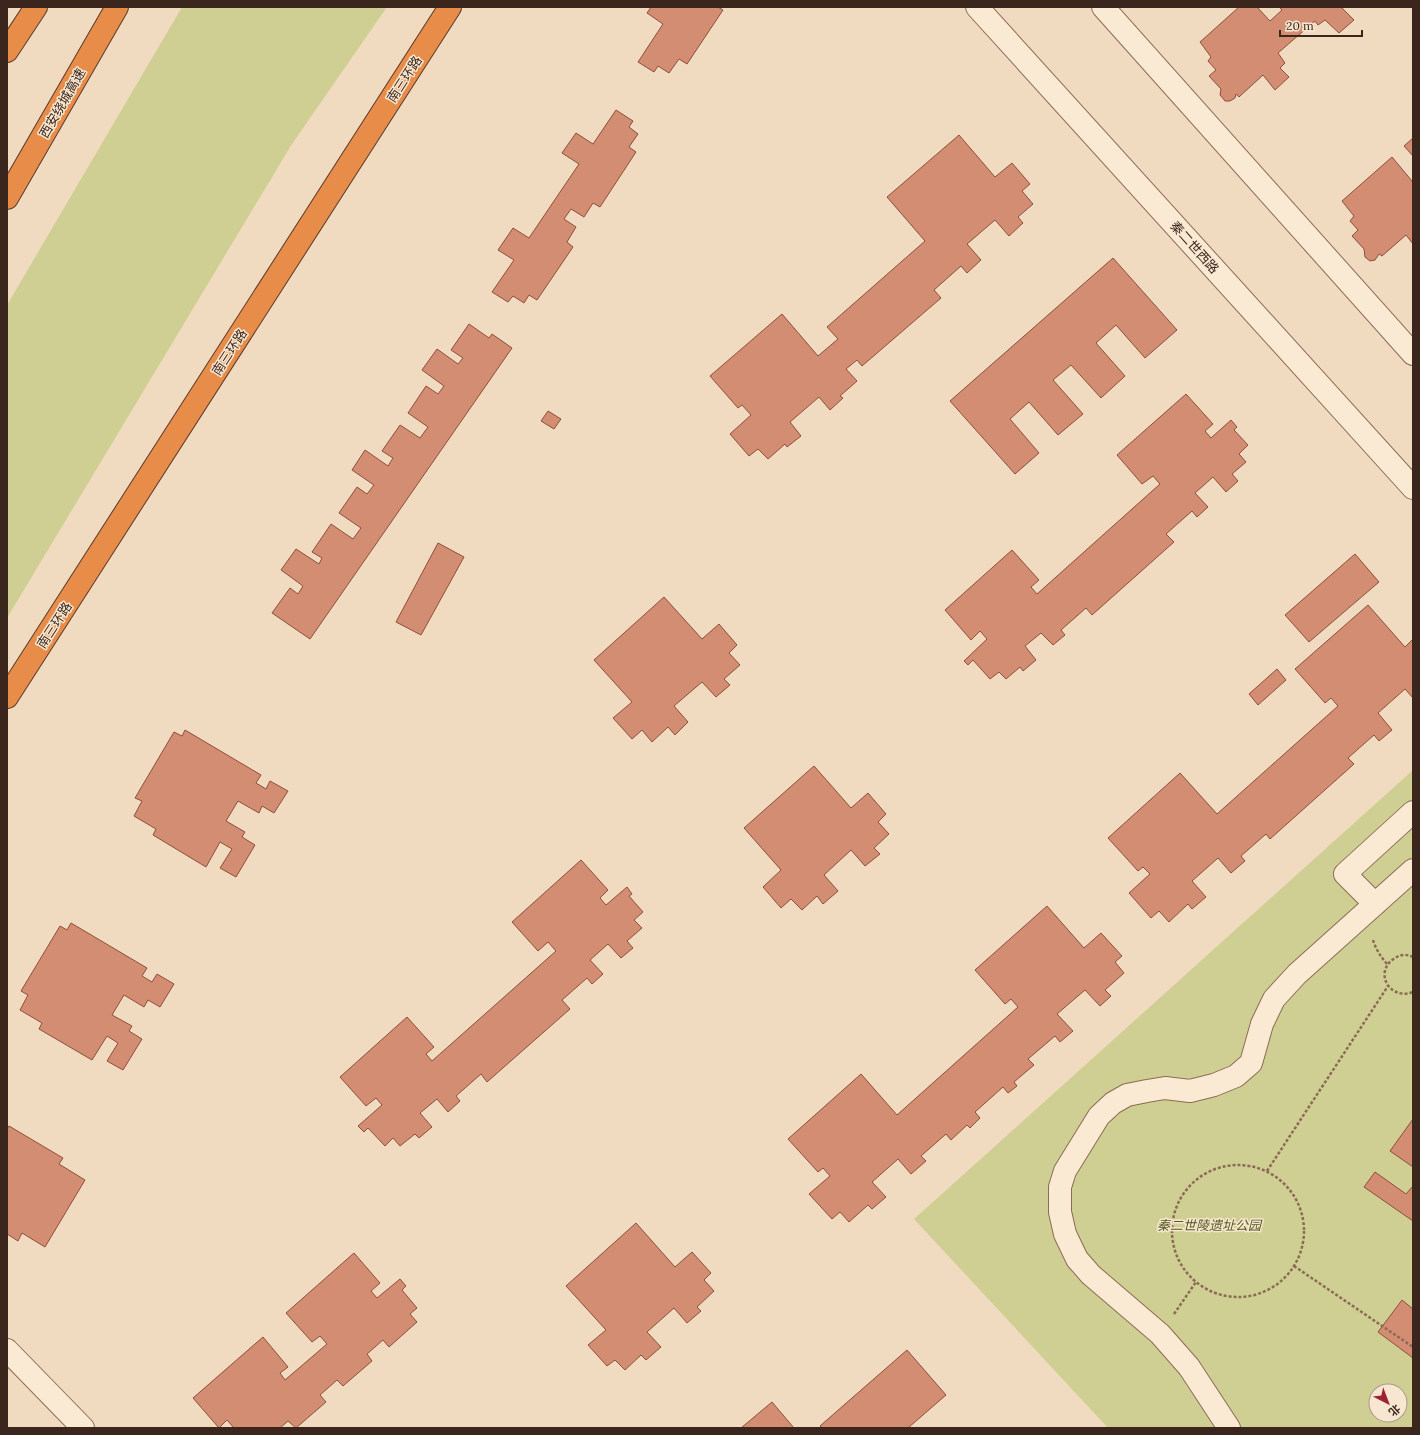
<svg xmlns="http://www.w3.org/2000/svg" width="1420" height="1435" font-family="Lora,'Noto Sans SC',serif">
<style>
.green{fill:#d0cf93;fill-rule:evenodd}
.building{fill:#d38d72;stroke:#8d4f3a}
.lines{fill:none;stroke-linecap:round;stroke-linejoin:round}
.minor-casing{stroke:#8c6b56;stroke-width:24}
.highway-casing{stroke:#593a2b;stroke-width:24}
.path{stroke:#8c6b56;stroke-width:2.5;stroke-dasharray:3 2;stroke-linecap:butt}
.minor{stroke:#fbead3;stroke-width:22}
.highway{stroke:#e88c49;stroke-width:22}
.labels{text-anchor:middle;stroke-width:3;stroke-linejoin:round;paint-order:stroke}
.street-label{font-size:13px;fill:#3a261c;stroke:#f8e7d0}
.park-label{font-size:13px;font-style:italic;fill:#525821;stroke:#f8e7d0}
</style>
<rect width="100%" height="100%" fill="#f1dbc0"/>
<!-- green -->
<g class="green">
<polygon points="182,7 387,7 292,144 7,618 7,305"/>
<path d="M1413,770V1428H1108L914,1219ZM1376,1391H1400V1415H1376Z"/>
</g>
<!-- building -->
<g class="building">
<polygon points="651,7 718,7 723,10 687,64 679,59 669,73 658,66 654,72 638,62 663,24 647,13"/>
<polygon points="1239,7 1257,7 1270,21 1282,10 1279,7 1341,7 1354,20 1339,33 1325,20 1318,25 1315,21 1278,53 1285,63 1280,68 1289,77 1275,90 1263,75 1239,97 1236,94 1235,98 1230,101 1225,101 1220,95 1221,89 1209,76 1216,70 1208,61 1211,57 1200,42"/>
<polygon points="616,110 633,121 629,127 638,134 629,147 636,152 600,207 593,203 584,217 571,209 564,219 576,227 567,242 573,247 537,300 529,295 524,303 513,296 508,302 492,292 514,260 498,250 513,228 529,238 579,164 562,153 576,133 593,144"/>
<polygon points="959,135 995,177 1012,163 1030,184 1022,191 1033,204 1018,217 1023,223 1009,236 995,220 967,244 981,260 967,273 961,266 934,290 941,298 862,366 857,360 846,369 857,381 840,396 843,398 830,410 819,397 790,422 801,436 787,447 785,444 768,459 758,449 749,456 730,434 751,415 742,405 738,408 710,376 782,314 818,356 838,339 827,327 925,241 887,197"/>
<polygon points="1413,138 1413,156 1404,146"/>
<polygon points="1392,157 1412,181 1413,180 1413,244 1406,235 1382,256 1379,254 1375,260 1370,261 1365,257 1364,249 1352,236 1358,230 1350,221 1354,216 1342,201"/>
<polygon points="1113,258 1177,330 1145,358 1116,325 1096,343 1125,376 1101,398 1071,365 1053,380 1083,414 1058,435 1029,402 1010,419 1039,453 1015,474 950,401"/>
<polygon points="469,324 489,338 492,334 512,348 310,639 272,613 290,588 298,594 303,586 281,570 296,549 319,564 322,558 312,552 331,524 353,539 361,528 339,513 357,487 367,494 374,485 352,470 365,450 388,466 393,458 382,451 400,425 420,438 428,427 408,413 426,386 438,394 444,386 422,370 437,349 458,364 463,358 451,350"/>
<polygon points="1186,394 1213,424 1205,431 1211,438 1231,420 1237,427 1234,430 1248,445 1239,454 1246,462 1232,474 1238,481 1226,492 1213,477 1195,493 1208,507 1197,517 1192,511 1166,534 1174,542 1092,615 1086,608 1061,630 1065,635 1053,645 1041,633 1025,646 1036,660 1023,671 1020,667 1006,679 999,672 990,679 973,660 968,665 964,661 987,639 980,631 971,640 945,610 1012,550 1039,580 1031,587 1037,594 1160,484 1153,476 1142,484 1117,455"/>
<polygon points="548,411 561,419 554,429 541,421"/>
<polygon points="438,543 464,557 421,635 396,622"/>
<polygon points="1355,554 1379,582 1309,642 1285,615"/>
<polygon points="664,597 702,639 719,624 737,645 729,653 740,665 724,679 730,685 716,697 702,682 674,706 688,722 675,735 668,727 652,742 642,730 632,739 613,718 632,702 594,660"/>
<polygon points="1368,605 1405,647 1413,639 1413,698 1405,689 1378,713 1392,730 1379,741 1374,735 1348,758 1354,764 1270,839 1266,834 1241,856 1245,861 1231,873 1218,858 1192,881 1206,897 1192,909 1188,904 1169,922 1159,911 1151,918 1129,893 1150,874 1143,867 1138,871 1108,838 1180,773 1217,814 1338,706 1331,698 1325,703 1295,669"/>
<polygon points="1277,669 1286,680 1258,705 1249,694"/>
<polygon points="185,730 261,775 256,783 266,789 270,781 288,791 274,813 262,806 259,813 238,801 226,821 245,832 242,837 255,845 236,877 220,868 232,849 220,842 206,867 153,835 156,829 134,816 142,801 135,798 174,732 182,736"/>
<polygon points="814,766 851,808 868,793 886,814 878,822 889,834 874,848 880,854 865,866 851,850 824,875 838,891 823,904 817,896 802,910 791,899 781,908 763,887 781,870 744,828"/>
<polygon points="581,860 608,890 600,898 606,905 627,887 632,894 629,896 643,912 634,920 642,928 627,941 633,948 621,958 608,944 590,960 603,974 592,984 587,978 562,1000 570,1009 487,1082 481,1074 456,1096 460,1101 448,1112 437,1099 420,1113 432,1127 419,1138 415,1134 400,1146 393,1138 385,1146 368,1128 364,1132 358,1126 382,1105 376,1098 366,1106 340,1077 407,1017 434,1047 426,1054 432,1061 556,951 548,942 538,951 512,922"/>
<polygon points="1047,906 1084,948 1101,933 1122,956 1115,962 1124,973 1105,990 1111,996 1100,1006 1085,990 1057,1014 1073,1031 1060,1042 1055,1036 1028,1059 1034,1065 1014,1082 1017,1086 1008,1093 1003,1087 975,1112 980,1118 970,1128 967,1125 951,1140 946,1134 921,1156 926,1161 911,1174 898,1159 872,1182 886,1197 872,1209 868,1205 849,1222 840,1212 832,1219 809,1194 830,1176 823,1168 818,1172 788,1139 861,1074 897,1115 1018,1007 1011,999 1005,1004 975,970"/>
<polygon points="71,923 147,968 142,976 152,982 157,974 174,984 160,1007 148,1000 144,1007 124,995 112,1015 132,1026 129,1031 142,1039 123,1070 107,1061 118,1043 107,1036 92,1060 39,1029 42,1023 20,1010 28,995 21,991 60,926 67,930"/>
<polygon points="1413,1119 1413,1167 1390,1151"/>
<polygon points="9,1126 63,1158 59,1164 85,1180 45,1247 22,1233 18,1241 7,1234 7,1129"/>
<polygon points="1375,1172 1406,1194 1413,1186 1413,1221 1364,1187"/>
<polygon points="636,1223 675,1267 692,1252 711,1273 704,1280 714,1291 697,1307 701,1311 687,1323 674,1308 647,1332 661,1347 646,1360 641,1355 625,1370 615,1360 607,1366 588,1345 606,1330 566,1286"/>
<polygon points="354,1253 380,1283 371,1291 377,1298 400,1279 406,1286 402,1290 417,1308 410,1314 417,1322 389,1347 383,1340 367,1354 372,1361 343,1386 337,1380 320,1395 326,1402 296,1428 288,1421 280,1428 234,1428 227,1420 219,1428 193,1398 263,1337 288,1367 280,1373 285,1380 327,1344 320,1336 312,1342 286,1313"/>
<polygon points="1402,1300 1413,1309 1413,1358 1378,1332"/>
<polygon points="907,1350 946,1395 908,1428 822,1428 820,1426"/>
<polygon points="772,1402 794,1428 741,1428"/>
</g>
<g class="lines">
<defs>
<g id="minor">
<polyline points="977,7 1413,488"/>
<polyline points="1103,7 1413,354"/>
<polyline points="1375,904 1345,874 1413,812"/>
<polyline points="7,1350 83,1428"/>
<polyline points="1229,1428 1189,1367 1160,1334 1091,1275 1077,1259 1065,1234 1060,1212 1060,1187 1065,1171 1099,1116 1113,1103 1127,1095 1147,1091 1165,1088 1190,1091 1214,1085 1236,1076 1251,1063 1262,1024 1274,999 1297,974 1413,870"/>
</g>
<g id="highway">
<polyline points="7,51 36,7"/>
<polyline points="7,198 117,7"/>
<polyline points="7,697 450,7"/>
</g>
</defs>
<!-- minor casing -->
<use href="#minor" class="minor-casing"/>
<!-- highway casing -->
<use href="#highway" class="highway-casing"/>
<!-- path -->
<g class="path">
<path d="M1373,940C1376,950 1381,957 1388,965"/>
<path d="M1413,957C1407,954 1401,954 1395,958C1373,971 1389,1001 1413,992"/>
<circle cx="1238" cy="1231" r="66"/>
<polyline points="1267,1171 1388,986"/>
<polyline points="1294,1266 1413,1347"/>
<polyline points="1174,1314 1196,1282"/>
</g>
<!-- minor -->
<use href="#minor" class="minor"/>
<!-- highway -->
<use href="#highway" class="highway"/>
</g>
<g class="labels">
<!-- street labels -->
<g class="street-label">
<text transform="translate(404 79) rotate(-57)" y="5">南三环路</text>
<text transform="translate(62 103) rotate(-60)" y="5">西安绕城高速</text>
<text transform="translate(1195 247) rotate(48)" y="5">秦二世西路</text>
<text transform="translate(229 352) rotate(-57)" y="5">南三环路</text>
<text transform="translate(54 625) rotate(-57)" y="5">南三环路</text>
</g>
<!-- park labels -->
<g class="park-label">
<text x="1209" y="1230">秦二世陵遗址公园</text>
</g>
</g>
<!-- border -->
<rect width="1420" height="1435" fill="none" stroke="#3a261c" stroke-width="16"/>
<!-- north arrow -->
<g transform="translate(1388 1403) rotate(138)"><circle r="19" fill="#f8e7d0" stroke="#ac9a88"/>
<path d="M0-3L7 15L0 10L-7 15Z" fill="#9f2134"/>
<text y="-6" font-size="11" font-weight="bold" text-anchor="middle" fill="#3a261c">北</text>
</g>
<!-- scale -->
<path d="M1280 30v6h82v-6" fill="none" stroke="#3a261c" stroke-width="2"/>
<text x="1286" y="30" font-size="12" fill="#3a261c" stroke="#f8e7d0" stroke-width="3" paint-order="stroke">20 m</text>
</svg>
